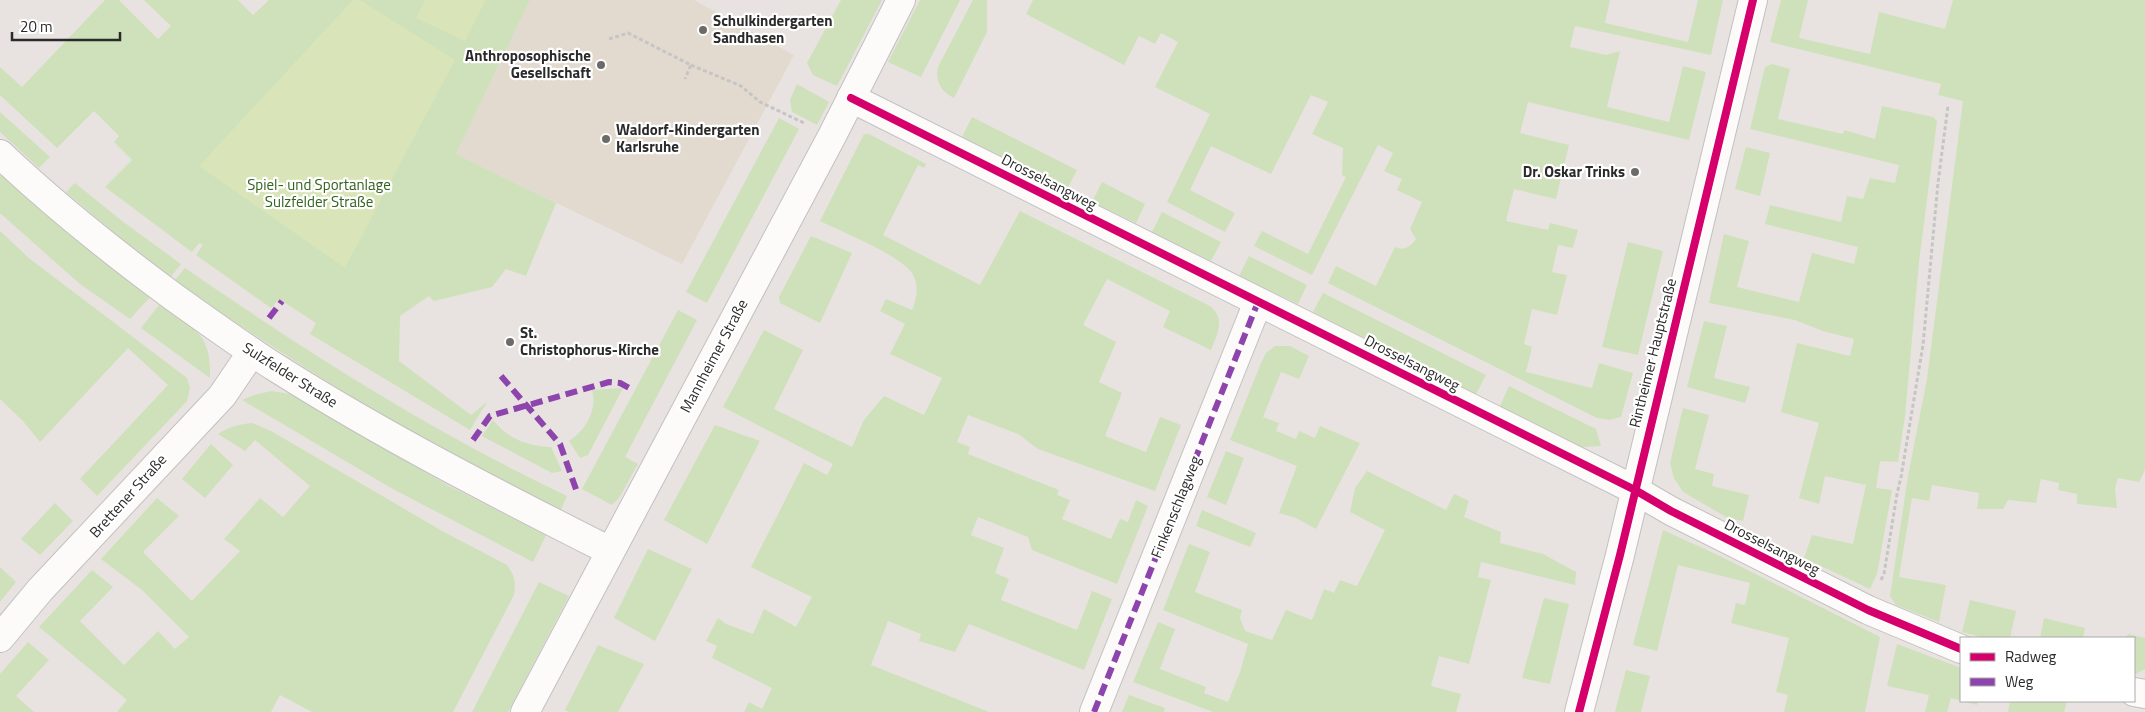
<svg xmlns="http://www.w3.org/2000/svg" width="2145" height="712" font-family="'Titillium Web',sans-serif">
<style>
.education{fill:#e2dace}
.green{fill:#cee1ba}
.pitch{fill:#d9e5b8}
.lines{fill:none;stroke-linecap:round;stroke-linejoin:round}
.minor-casing{stroke:#c2c0c1;stroke-width:30}
.path{stroke:#c6c5c5;stroke-width:3;stroke-dasharray:4 2.5;stroke-linecap:butt}
.minor{stroke:#fcfbfa;stroke-width:28}
.quiet{stroke:#8e44ad;stroke-width:6;stroke-dasharray:12 6;stroke-linecap:butt}
.cycleway-casing{stroke:#fff;stroke-width:11}
.cycleway{stroke:#d6006c;stroke-width:8}
.poi-dot{fill:#6c6b6a;stroke:#fff;stroke-width:2}
.labels{text-anchor:middle;stroke-width:4.5;stroke-linejoin:round;paint-order:stroke}
.poi-label{font-size:15px;font-weight:bold;fill:#2a2a2a;stroke:#fff;text-anchor:start}
.street-label{font-size:15px;fill:#2a2a2a;stroke:#fff}
.park-label{font-size:15px;fill:#32631d;stroke:#fff}
</style>
<rect width="100%" height="100%" fill="#e8e3e0"/>
<!-- education -->
<polygon class="education" points="530,0 694,0 794,55 682,264 456,154"/>
<!-- green -->
<g class="green">
<polygon points="105,0 119,0 158,39 171,26 144,0 238,0 253,15 268,1 267,0 530,0 456,154 556,203 526,276 506,269 492,287 434,301 429,296 400,316 399,361 471,415 487,402 470,430 310,334 316,323 279,299 271,308 196,255 203,245 199,243 192,252 105,187 132,160 114,142 119,136 94,111 57,148 0,95 0,67 22,87"/>
<polygon points="841,0 882,0 837,86 813,75 807,63"/>
<polygon points="920,0 960,0 921,77 888,62"/>
<path d="M973,0H987V32L954,98C941,92 935,81 938,67Z"/>
<path d="M1033,0H1610L1605,23L1688,42L1698,0H1723L1711,55L1575,26L1570,47L1606,55L1620,51L1607,107L1669,122L1683,66L1706,72L1689,140L1528,102L1520,133L1569,145L1556,199L1514,189L1506,221L1548,230L1550,223L1578,230L1573,248L1558,245L1552,272L1567,275L1557,315L1532,309L1524,344L1532,347L1526,372L1592,388L1599,363L1633,373L1621,417L1609,420L1597,418L1328,283L1336,266L1376,286L1395,247C1405,251 1410,247 1416,239L1410,229L1422,202L1397,190L1402,179L1384,171L1393,153L1378,145L1312,275L1254,246L1262,231L1308,254L1346,177L1342,175L1343,148L1312,134L1328,102L1311,95L1271,174L1211,146L1190,190L1235,213L1225,232L1167,202L1210,114L1155,87L1178,42L1161,33L1155,44L1139,36L1124,65L1026,14Z"/>
<polygon points="1781,0 1808,0 1799,38 1870,54 1879,12 1945,29 1953,0 2145,0 2145,470 2139,482 2118,478 2115,489 2117,508 2077,504 2077,494 2058,490 2059,483 2041,479 2036,503 2008,500 2003,509 1977,509 1979,493 1932,485 1929,501 1912,498 1899,577 1946,585 1939,622 1896,605 1890,596 1908,476 1927,379 1963,101 1938,95 1941,84 1770,42"/>
<polygon points="1772,64 1790,69 1778,119 1843,134 1844,130 1875,139 1882,106 1933,117 1937,121 1919,262 1905,416 1898,462 1880,461 1876,488 1892,490 1877,574 1870,589 1804,558 1812,535 1853,544 1866,485 1825,476 1819,504 1799,498 1819,423 1781,412 1797,343 1850,356 1854,339 1823,331 1795,320 1709,303 1724,234 1749,241 1737,287 1799,302 1812,253 1854,264 1858,247 1765,224 1770,205 1841,222 1847,196 1863,199 1870,178 1895,183 1899,165 1750,129 1765,67"/>
<polygon points="797,84 829,102 817,125 792,112 790,100"/>
<polygon points="0,112 50,157 39,168 0,132"/>
<polygon points="972,117 1077,170 1067,189 962,137"/>
<polygon points="779,118 799,129 707,303 686,292"/>
<path d="M864,134H869L926,164L924,168L918,165L883,235L980,285L1020,211L1210,306C1226,319 1217,334 1211,350L1163,327L1170,311L1107,279L1083,325L1116,342L1099,382L1122,393L1105,436L1146,452L1160,417L1181,425L1155,491L1038,449L1018,434L968,415L957,442L970,447L968,454L1059,490L1057,495L1070,500L1062,519L1111,539L1120,519L1128,522L1136,500L1148,506L1117,584L1032,550L1028,537L978,517L971,535L1004,548L995,573L1009,579L1001,600L1077,630L1092,591L1112,599L1084,670L969,624L955,652L919,641L921,634L888,621L871,665L989,712H744L749,702L762,709L772,688L712,658L717,646L706,641L718,618L726,624L753,634L764,609L796,627L812,597L751,567L804,463L827,475L833,464L723,407L764,330L803,350L774,409L852,447L864,420L884,396L924,415L942,378L890,354L905,324L880,311L886,299L912,310C917,299 919,284 912,273C898,254 842,232 820,221Z"/>
<polygon points="1746,147 1770,153 1760,196 1735,189"/>
<polygon points="0,172 151,296 130,319 80,284 0,213"/>
<polygon points="1102,182 1145,204 1136,223 1092,202"/>
<polygon points="75,183 122,221 181,264 169,279 66,192"/>
<polygon points="1162,212 1221,242 1211,261 1152,232"/>
<polygon points="0,231 30,259 187,378 190,388 187,401 97,496 80,479 168,385 128,348 40,442 23,421 0,399"/>
<polygon points="811,236 852,253 820,323 780,303 779,297"/>
<polygon points="1628,242 1663,251 1638,355 1602,347"/>
<polygon points="1249,256 1307,285 1298,304 1239,276"/>
<path d="M185,268C310,354 430,431 567,496L561,510L401,427L309,370L173,282Z"/>
<polygon points="1323,293 1486,375 1476,394 1313,312"/>
<path d="M159,305C193,327 212,333 210,378L141,328Z"/>
<polygon points="678,310 697,320 625,457 638,464 619,498 612,505 582,489"/>
<polygon points="1704,321 1727,326 1714,378 1750,387 1745,403 1687,387"/>
<polygon points="1275,346 1290,346 1309,356 1299,379 1281,372 1263,417 1279,423 1276,431 1296,439 1299,431 1315,438 1320,426 1360,443 1316,529 1296,518 1279,513 1297,466 1230,440 1261,363 1266,353"/>
<polygon points="1509,386 1596,429 1601,446 1582,447 1500,406"/>
<path d="M623,388L588,455L580,458L569,441C585,431 598,410 592,390Z"/>
<polygon points="271,391 291,394 449,486 546,535 533,562 391,488 242,400 254,395"/>
<polygon points="1683,408 1709,415 1695,469 1714,474 1712,486 1749,495 1743,521 1728,518 1683,492 1674,478 1670,463"/>
<path d="M493,420C508,439 528,446 551,447L562,471L552,473L482,436Z"/>
<path d="M252,423L271,431L444,532L507,565C515,576 516,582 514,595L453,712H312L280,695L271,712H117L127,700L39,627L92,570L113,587L80,621L124,665L158,631L175,649L189,637L142,590L101,559L157,498L179,516L143,552L192,601L240,551L224,539L260,498L283,517L310,486L255,440L245,451L218,434C229,427 239,424 252,423Z"/>
<polygon points="715,425 760,441 707,544 664,520"/>
<polygon points="211,444 233,465 205,498 182,479"/>
<polygon points="1226,451 1244,458 1226,505 1207,497"/>
<polygon points="1367,471 1446,510 1454,494 1469,501 1464,517 1501,532 1500,543 1543,554 1576,572 1575,585 1481,562 1478,577 1491,580 1469,664 1439,656 1431,686 1461,694 1456,712 1213,712 1133,682 1158,622 1175,629 1160,669 1206,687 1204,693 1228,702 1240,672 1248,644 1163,610 1189,544 1210,552 1195,592 1242,610 1240,618 1245,631 1272,640 1286,610 1312,620 1324,589 1334,593 1340,580 1357,586 1385,530 1350,512 1355,488"/>
<polygon points="55,503 73,521 40,555 21,539"/>
<polygon points="1202,510 1256,533 1250,547 1196,526"/>
<polygon points="1663,530 1720,556 1880,637 1865,712 1784,712 1788,695 1776,692 1789,638 1731,623 1736,603 1745,605 1750,583 1678,565 1657,651 1633,645"/>
<polygon points="648,549 692,569 655,641 614,618"/>
<polygon points="0,567 16,582 0,602"/>
<polygon points="539,582 569,596 508,712 472,712"/>
<polygon points="1544,598 1569,604 1550,684 1522,678"/>
<polygon points="1970,600 2016,611 2010,638 1984,638 1962,632"/>
<polygon points="2044,618 2085,628 2083,638 2040,638"/>
<polygon points="2128,634 2145,638 2145,669 2134,675 2134,638 2126,638"/>
<polygon points="28,642 49,660 16,696 34,712 0,712 0,674"/>
<polygon points="1897,644 1961,668 1961,701 1978,701 1977,705 1951,698 1947,712 1925,712 1929,695 1887,686"/>
<polygon points="598,645 644,664 618,712 569,712 565,710"/>
<polygon points="1626,670 1650,676 1641,712 1615,712"/>
<polygon points="1129,695 1165,708 1164,712 1122,712"/>
<polygon points="2010,701 2067,701 2064,712 2008,712"/>
</g>
<!-- pitch -->
<g class="pitch">
<polygon points="353,0 360,0 455,60 345,268 199,166"/>
<polygon points="425,0 484,0 485,1 465,41 416,18"/>
</g>
<g class="lines">
<defs>
<g id="minor">
<polyline points="851,98 1635,490 1671,511 1868,610 1961,649"/>
<path d="M0,154C55,206 114,253 175,298C209,322 243,347 278,369C384,436 497,494 610,551"/>
<polyline points="0,638 40,590 222,396 252,352"/>
<polyline points="2134,692 2145,694"/>
<polyline points="525,712 832,136 901,0"/>
<polyline points="1094,712 1258,302"/>
<polyline points="1579,712 1620,555 1753,0"/>
</g>
</defs>
<!-- minor casing -->
<use href="#minor" class="minor-casing"/>
<!-- path -->
<g class="path">
<polyline points="609,39 628,33 691,65 685,79"/>
<polyline points="691,65 741,86 760,102 804,123"/>
<polyline points="1881,580 1884,574 1897,494 1901,477 1923,345 1938,183 1948,106"/>
</g>
<!-- minor -->
<use href="#minor" class="minor"/>
<!-- quiet -->
<g class="quiet">
<polyline points="269,318 282,301"/>
<polyline points="501,376 560,444 577,492"/>
<polyline points="473,440 490,416 609,382 620,383 631,389"/>
<polyline points="1094,712 1258,302"/>
</g>
<defs>
<g id="cycleway">
<polyline points="851,98 1635,490 1671,511 1868,610 1961,649"/>
<polyline points="1579,712 1620,555 1753,0"/>
</g>
</defs>
<!-- cycleway casing -->
<use href="#cycleway" class="cycleway-casing"/>
<!-- cycleway -->
<use href="#cycleway" class="cycleway"/>
</g>
<!-- markers -->
<g class="poi-dot">
<circle cx="703" cy="30" r="5"/>
<circle cx="601" cy="65" r="5"/>
<circle cx="606" cy="139" r="5"/>
<circle cx="1635" cy="172" r="5"/>
<circle cx="510" cy="342" r="5"/>
</g>
<g class="labels">
<!-- poi labels -->
<g class="poi-label">
<text x="713" y="26">Schulkindergarten<tspan x="713" dy="17">Sandhasen</tspan></text>
<text x="591" y="61" text-anchor="end">Anthroposophische<tspan x="591" dy="17">Gesellschaft</tspan></text>
<text x="616" y="135">Waldorf-Kindergarten<tspan x="616" dy="17">Karlsruhe</tspan></text>
<text x="1625" y="177" text-anchor="end">Dr. Oskar Trinks</text>
<text x="520" y="338">St.<tspan x="520" dy="17">Christophorus-Kirche</tspan></text>
</g>
<!-- street labels -->
<g class="street-label">
<text transform="translate(1049 182) rotate(27)" y="5">Drosselsangweg</text>
<text transform="translate(1653 353) rotate(-76)" y="5">Rintheimer Hauptstraße</text>
<text transform="translate(714 356) rotate(-62)" y="5">Mannheimer Straße</text>
<text transform="translate(1412 363) rotate(27)" y="5">Drosselsangweg</text>
<text transform="translate(290 375) rotate(32)" y="5">Sulzfelder Straße</text>
<text transform="translate(128 496) rotate(-48)" y="5">Brettener Straße</text>
<text transform="translate(1176 507) rotate(-68)" y="5">Finkenschlagweg</text>
<text transform="translate(1772 547) rotate(27)" y="5">Drosselsangweg</text>
</g>
<!-- park labels -->
<g class="park-label">
<text x="319" y="190">Spiel- und Sportanlage<tspan x="319" dy="17">Sulzfelder Straße</tspan></text>
</g>
</g>
<!-- legend -->
<rect x="1960" y="637" width="175" height="65" fill="#ffffff" stroke="#aaaaaa"/>
<rect x="1970" y="653" width="25" height="8" fill="#d6006c" stroke="#aaaaaa"/>
<text x="2005" y="662" font-size="15" fill="#2a2a2a">Radweg</text>
<rect x="1970" y="678" width="25" height="8" fill="#8e44ad" stroke="#aaaaaa"/>
<text x="2005" y="687" font-size="15" fill="#2a2a2a">Weg</text>
<!-- scale -->
<path d="M12 32v8h108v-8" fill="none" stroke="#2a2a2a" stroke-width="2.5"/>
<text x="20" y="32" font-size="15" fill="#2a2a2a" stroke="#ffffff" stroke-width="4" paint-order="stroke">20 m</text>
</svg>
